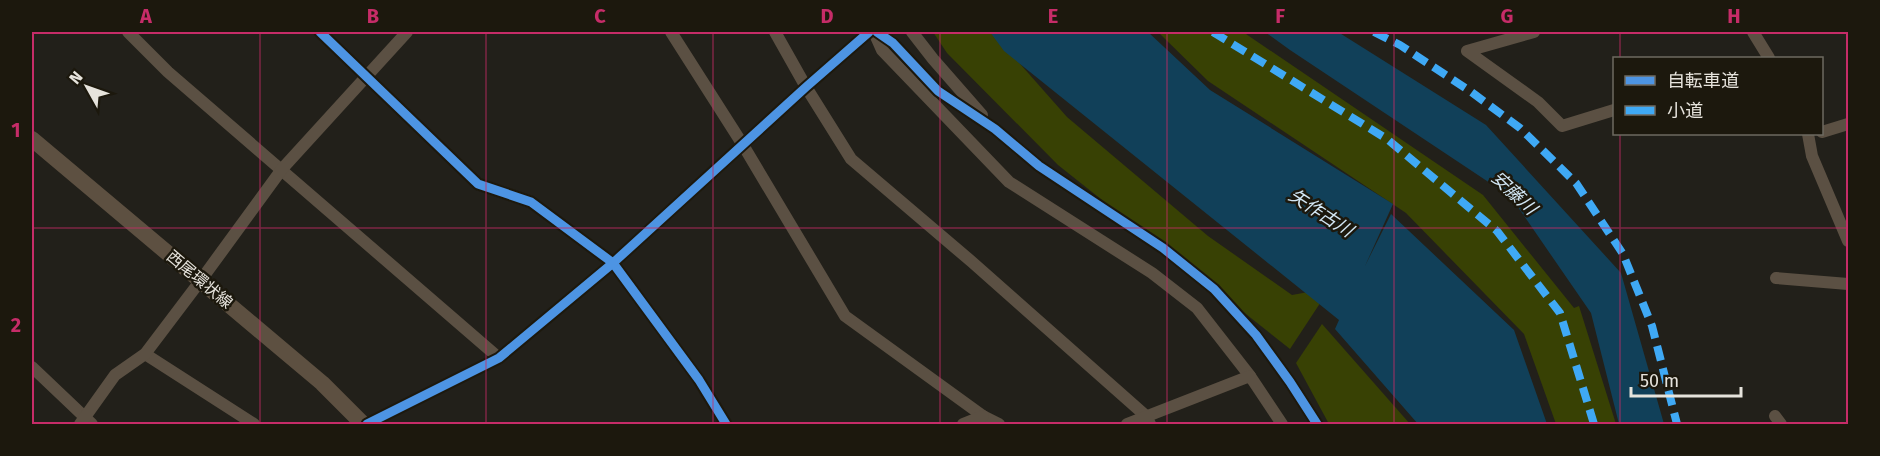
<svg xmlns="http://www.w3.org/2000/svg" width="1880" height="456" font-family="'Fira Sans','Noto Sans JP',sans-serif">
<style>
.green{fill:#384104}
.water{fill:#114059}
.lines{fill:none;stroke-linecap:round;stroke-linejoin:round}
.street{stroke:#5b5043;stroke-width:12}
.secondary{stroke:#5d5041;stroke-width:16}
.quiet{stroke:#3fa9f5;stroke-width:8;stroke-dasharray:15 8;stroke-linecap:butt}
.cycleway-casing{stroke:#1c180d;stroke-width:13}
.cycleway{stroke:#4d94e3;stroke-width:9}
.grid{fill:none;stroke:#c62c68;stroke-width:1.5;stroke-opacity:0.55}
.labels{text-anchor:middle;stroke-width:5;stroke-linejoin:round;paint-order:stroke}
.street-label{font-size:16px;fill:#e6e3dc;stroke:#1c180d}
.water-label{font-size:18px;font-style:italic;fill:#d2e7f5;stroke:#1c180d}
.neatline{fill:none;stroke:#c62c68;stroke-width:2}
.grid-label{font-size:20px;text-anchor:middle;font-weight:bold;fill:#c62c68}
</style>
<rect width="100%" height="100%" fill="#22201a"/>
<!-- green -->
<g class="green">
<polygon points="933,32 992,32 1067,117 1208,236 1292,295 1330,288 1290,349 1058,165 947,53"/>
<polygon points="1158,32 1243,32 1483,195 1574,308 1579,306 1616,424 1556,424 1524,334 1406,213 1208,81"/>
<polygon points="1322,324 1410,424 1329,424 1296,363"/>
</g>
<!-- water -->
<g class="water">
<polygon points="990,32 1148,32 1210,90 1393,204 1365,266 1391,214 1514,330 1547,424 1418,424 1335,329 1339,320 1004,51"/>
<polygon points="1265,32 1338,32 1486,125 1621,273 1664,424 1619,424 1591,313 1511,197 1290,50"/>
</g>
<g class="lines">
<!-- street -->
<g class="street">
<polyline points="128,32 168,72 499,358"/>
<polyline points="320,32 478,184 531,202 613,263 699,380 726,424"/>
<polyline points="671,32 743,145 845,316 983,416 999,424"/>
<polyline points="775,32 806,87 851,159 972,262 1146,416 1150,424"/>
<polyline points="874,32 882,50 1009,182 1152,273 1197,308 1250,376"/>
<polyline points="877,32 893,43 938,91 995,129 1039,166 1163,248 1214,289 1256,335 1290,382 1317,424"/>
<polyline points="912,32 933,59 982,115"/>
<polyline points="1534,32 1467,51 1538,102 1562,126 1614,110"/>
<polyline points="1753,32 1769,58"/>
<polyline points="1822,132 1848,124"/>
<polyline points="1808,134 1812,156 1848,241"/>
<polyline points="1776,278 1848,284"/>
<polyline points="145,354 254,424"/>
<polyline points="32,367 92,424"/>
<polyline points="1775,416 1781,424"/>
<polyline points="80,424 115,375 145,354 201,280 282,169 407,32"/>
<polyline points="367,424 499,358 613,263 806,87 869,32"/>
<polyline points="963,424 983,416"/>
<polyline points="1127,424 1250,376 1282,424"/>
</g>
<!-- secondary -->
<polyline class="secondary" points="32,139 322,383 363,424"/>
<!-- quiet -->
<g class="quiet">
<polyline points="1213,32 1387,139 1497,231 1560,313 1594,424"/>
<polyline points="1374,32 1400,45 1470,91 1520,128 1576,183 1623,254 1652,326 1677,424"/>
</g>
<defs>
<g id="cycleway">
<polyline points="320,32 478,184 531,202 613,263 699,380 726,424"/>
<polyline points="877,32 893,43 938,91 995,129 1039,166 1163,248 1214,289 1256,335 1290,382 1317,424"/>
<polyline points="367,424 499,358 613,263 806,87 869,32"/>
</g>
</defs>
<!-- cycleway casing -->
<use href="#cycleway" class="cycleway-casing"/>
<!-- cycleway -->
<use href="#cycleway" class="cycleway"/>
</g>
<!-- grid -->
<path class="grid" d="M260,32V424M486,32V424M713,32V424M940,32V424M1167,32V424M1394,32V424M1620,32V58M1620,134V424M32,228H1848"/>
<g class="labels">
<!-- street labels -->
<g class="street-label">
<text transform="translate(200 279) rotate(40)" y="6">西尾環状線</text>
</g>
<!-- water labels -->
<g class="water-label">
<text transform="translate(1514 193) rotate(43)" y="6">安藤川</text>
<text transform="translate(1321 213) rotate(33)" y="6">矢作古川</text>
</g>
</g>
<!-- border -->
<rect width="1880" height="456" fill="none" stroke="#1c180d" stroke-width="66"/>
<!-- legend -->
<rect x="1613" y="57" width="210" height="78" fill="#1c180d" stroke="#6d6960" stroke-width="1.5"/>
<rect x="1625" y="76" width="30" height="9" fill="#4d94e3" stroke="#6d6960" stroke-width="1.5"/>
<text x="1667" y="87" font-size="18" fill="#e6e3dc">自転車道</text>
<rect x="1625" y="106" width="30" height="9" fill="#3fa9f5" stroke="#6d6960" stroke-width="1.5"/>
<text x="1667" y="117" font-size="18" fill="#e6e3dc">小道</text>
<!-- north arrow -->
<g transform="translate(87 87) rotate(310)" stroke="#1c180d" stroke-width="4.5" paint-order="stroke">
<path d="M0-4.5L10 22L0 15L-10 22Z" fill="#e6e3dc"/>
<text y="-9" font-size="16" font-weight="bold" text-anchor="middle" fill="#e6e3dc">N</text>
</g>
<!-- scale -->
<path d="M1631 387v9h110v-9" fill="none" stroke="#e6e3dc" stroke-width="3"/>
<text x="1640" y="387" font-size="18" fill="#e6e3dc" stroke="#1c180d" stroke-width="4.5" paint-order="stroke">50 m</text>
<rect x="33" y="33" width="1814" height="390" class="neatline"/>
<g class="grid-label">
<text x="146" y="23">A</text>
<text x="373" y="23">B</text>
<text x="600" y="23">C</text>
<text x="827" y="23">D</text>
<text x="1053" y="23">E</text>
<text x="1280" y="23">F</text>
<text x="1507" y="23">G</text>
<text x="1734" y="23">H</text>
<text x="16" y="137">1</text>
<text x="16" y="332">2</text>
</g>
</svg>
